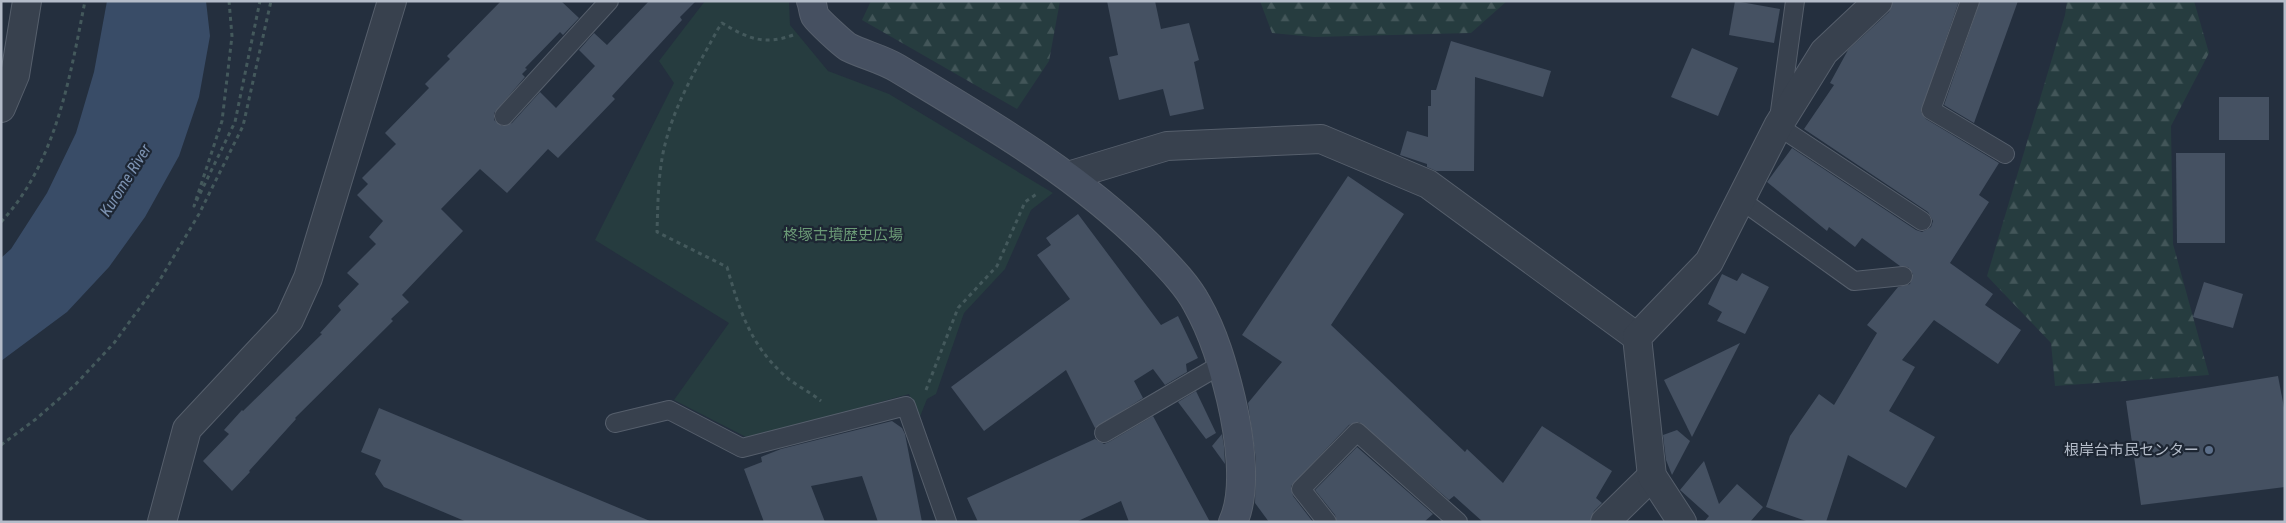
<svg xmlns="http://www.w3.org/2000/svg" width="2286" height="523" font-family="'Roboto Condensed','Noto Sans JP',sans-serif">
<style>
.forest{fill:url(#forest-firs)}
.park{fill:#263c3f}
.water{fill:#394c67}
.building{fill:#455162}
.lines{fill:none;stroke-linecap:round;stroke-linejoin:round}
.lane-casing{stroke:#565f6c;stroke-width:20}
.street-casing{stroke:#565f6c;stroke-width:30}
.secondary-casing{stroke:#565f6c;stroke-width:30}
.path{stroke:#44595c;stroke-width:3;stroke-dasharray:4 4;stroke-linecap:butt}
.lane{stroke:#38414e;stroke-width:18}
.street{stroke:#38414e;stroke-width:28}
.secondary{stroke:#465061;stroke-width:28}
.service-dot{fill:#5c6f8a;stroke:#1d2633;stroke-width:2}
.labels{text-anchor:middle;stroke-width:4.5;stroke-linejoin:round;paint-order:stroke}
.park-label{font-size:15px;fill:#6b9a76;stroke:#1d2633}
.poi-label{font-size:15px;fill:#b4bcc9;stroke:#1d2633;text-anchor:end}
.water-label{font-size:16px;font-style:italic;fill:#7c92b1;stroke:#1d2633}
</style>
<defs>
<pattern id="forest-firs" width="22" height="20" patternUnits="userSpaceOnUse" patternTransform="scale(1.25)"><rect width="22" height="20" fill="#263c3f"/><path d="M5 1l3.5 6h-7zM16 11l3.5 6h-7z" fill="#435659"/></pattern>
</defs>
<rect width="100%" height="100%" fill="#242f3e"/>
<!-- forest -->
<g class="forest">
<polygon points="871,1 1060,1 1049,61 1017,109 862,20"/>
<polygon points="1260,1 1507,1 1471,33 1314,37 1272,33"/>
<polygon points="2067,1 2194,1 2209,53 2171,126 2173,244 2209,375 2055,386 2051,343 1987,276 2065,15"/>
</g>
<!-- park -->
<polygon class="park" points="705,1 789,1 790,25 828,71 889,94 1053,193 1031,210 1005,269 964,313 936,394 927,399 919,419 909,394 837,414 746,437 674,400 729,323 595,240 674,83 659,61"/>
<!-- water -->
<polygon class="water" points="107,1 206,1 210,36 199,97 179,156 145,217 109,267 67,312 1,361 1,258 11,249 47,193 76,133 94,72"/>
<!-- building -->
<g class="building">
<polygon points="501,1 561,1 579,18 563,35 560,32 525,68 527,69 522,74 525,77 494,113 494,120 502,126 512,123 540,92 556,108 595,66 579,50 594,33 607,45 649,1 696,1 680,17 682,20 612,96 615,99 558,158 548,149 507,193 480,169 441,209 463,231 402,295 409,302 391,319 393,321 295,418 296,419 249,471 250,472 232,491 203,461 229,434 224,430 242,410 243,411 322,334 320,333 341,310 338,306 359,284 347,273 376,244 369,237 383,221 357,195 368,184 362,178 396,144 385,133 429,88 425,84 450,59 447,56"/>
<polygon points="1107,1 1155,1 1161,29 1189,23 1199,60 1194,62 1204,109 1170,116 1163,89 1119,100 1109,57 1118,55"/>
<polygon points="1735,1 1780,9 1774,43 1729,35"/>
<polygon points="1893,1 1959,1 1921,112 1926,119 1999,163 1979,195 1989,202 1950,263 1993,294 1985,305 2021,330 1998,364 1934,320 1902,360 1915,367 1889,411 1935,437 1906,488 1848,455 1826,522 1809,522 1766,507 1790,436 1819,394 1834,405 1877,333 1867,325 1898,287 1910,284 1913,274 1908,267 1900,266 1862,238 1855,247 1829,227 1827,231 1767,182 1792,148 1916,230 1922,232 1931,227 1933,221 1928,212 1804,129 1834,85 1830,83 1848,50 1889,12"/>
<polygon points="1980,1 2018,1 1974,123 1944,105"/>
<polygon points="1451,41 1551,71 1543,97 1475,77 1474,171 1436,171 1427,167 1427,164 1400,155 1407,131 1428,137 1428,106 1431,106 1431,90 1436,90"/>
<polygon points="1692,48 1738,68 1718,116 1671,97"/>
<rect x="2219" y="97" width="50" height="43"/>
<polygon points="2176,153 2225,153 2225,243 2177,243"/>
<polygon points="1348,176 1404,214 1331,325 1465,452 1467,449 1503,483 1542,426 1612,471 1596,498 1602,503 1594,511 1590,522 1483,522 1454,496 1449,500 1359,422 1349,425 1291,486 1293,496 1313,522 1269,522 1255,503 1256,460 1248,403 1282,362 1242,335"/>
<polygon points="1078,214 1161,325 1178,316 1198,358 1186,364 1187,372 1165,385 1153,369 1134,381 1143,398 1095,428 1066,370 984,431 951,387 1070,299 1037,255 1051,245 1046,238"/>
<polygon points="1742,273 1769,287 1745,334 1717,321 1722,312 1708,304 1722,274 1737,281"/>
<polygon points="2204,282 2243,294 2233,328 2193,317"/>
<polygon points="1740,343 1692,437 1664,380"/>
<polygon points="2278,376 2285,413 2285,487 2141,505 2126,401"/>
<polygon points="1196,391 1216,433 1206,439 1178,402"/>
<polygon points="379,408 650,521 650,522 467,522 384,487 375,474 381,460 361,452"/>
<polygon points="1153,416 1210,522 1129,522 1121,501 1076,522 978,522 967,498 1095,439 1104,444 1109,442"/>
<polygon points="892,421 902,428 905,434 922,522 878,522 862,476 811,486 825,522 764,522 744,469 762,462 761,457 781,449"/>
<polygon points="1677,430 1690,441 1672,475 1666,460 1663,435"/>
<polygon points="1222,434 1224,446 1225,464 1212,446"/>
<polygon points="1357,447 1433,514 1424,522 1337,522 1335,515 1315,490"/>
<polygon points="1704,461 1719,504 1737,484 1763,507 1750,522 1704,522 1709,516 1680,490"/>
</g>
<g class="lines">
<defs>
<g id="lane">
<polyline points="1795,1 1778,126 1922,221"/>
<polyline points="1970,1 1931,110 2005,154"/>
<polyline points="504,116 609,1"/>
<polyline points="1741,200 1854,281 1903,276"/>
<polyline points="615,423 669,410 742,448 906,406 947,522"/>
<polyline points="1104,433 1222,364"/>
<polyline points="1327,522 1301,489 1357,432 1458,522"/>
</g>
<g id="street">
<polyline points="1,108 15,75 27,1"/>
<polyline points="1068,176 1167,146 1321,139 1428,184 1637,337"/>
<polyline points="162,522 187,429 289,320 308,278 392,1"/>
<polyline points="1605,522 1652,476"/>
<polyline points="1682,522 1652,476 1637,337 1709,262 1778,126 1824,52 1878,1"/>
</g>
<path id="secondary" d="M811,1C813,6 813,12 815,16C819,22 842,43 848,47C864,55 882,59 897,68C985,121 1076,173 1149,246C1165,263 1186,283 1197,304C1214,334 1223,366 1231,399C1239,433 1248,490 1233,522"/>
</defs>
<!-- lane casing -->
<use href="#lane" class="lane-casing"/>
<!-- street casing -->
<use href="#street" class="street-casing"/>
<!-- secondary casing -->
<use href="#secondary" class="secondary-casing"/>
<!-- path -->
<g class="path">
<polyline points="229,1 232,36 222,121 194,206 235,122 260,1"/>
<path d="M793,35C764,46 747,38 722,23L718,29C699,64 678,98 667,137C658,167 658,200 657,232L727,267C739,309 750,344 783,374C794,385 809,391 821,401"/>
<path d="M1,222C56,163 70,77 85,1"/>
<polyline points="926,390 958,308 997,266 1025,202 1038,193"/>
<polyline points="1,445 36,419 75,385 114,343 158,283 199,214 243,126 271,1"/>
</g>
<!-- lane -->
<use href="#lane" class="lane"/>
<!-- street -->
<use href="#street" class="street"/>
<!-- secondary -->
<use href="#secondary" class="secondary"/>
</g>
<!-- markers -->
<circle class="service-dot" cx="2209" cy="450" r="5"/>
<g class="labels">
<!-- park labels -->
<g class="park-label">
<text x="843" y="240">柊塚古墳歴史広場</text>
</g>
<!-- poi labels -->
<g class="poi-label">
<text x="2199" y="455">根岸台市民センター</text>
</g>
<!-- water labels -->
<g class="water-label">
<text transform="translate(125 180) rotate(-58)" y="6">Kurome River</text>
</g>
</g>
<!-- border -->
<rect width="2286" height="523" fill="none" stroke="#b4bcc9" stroke-width="5"/>
</svg>
